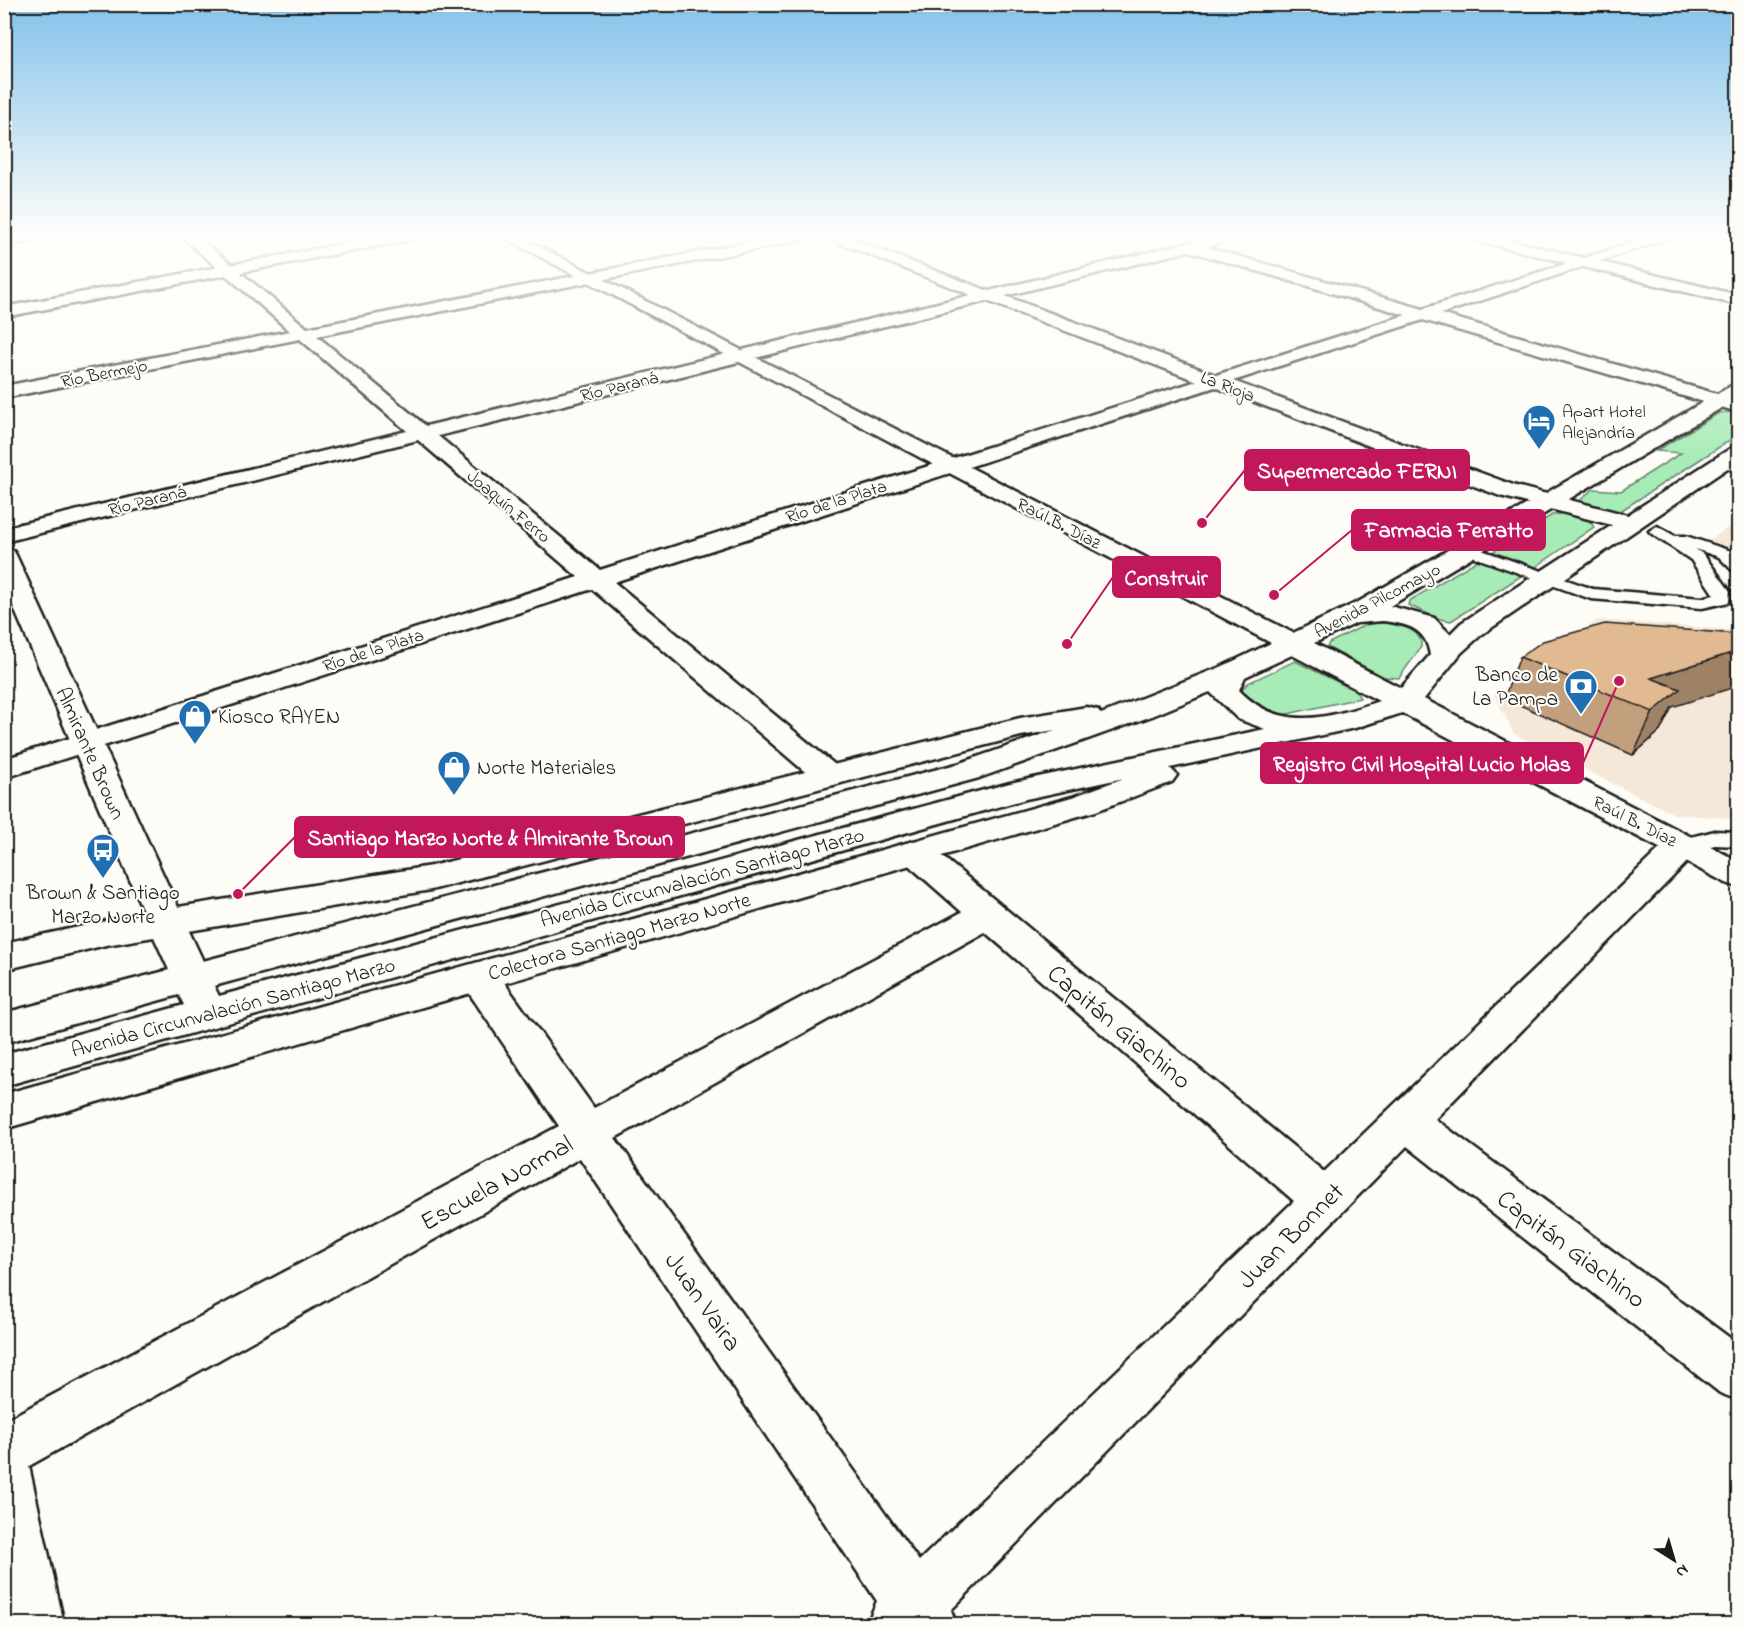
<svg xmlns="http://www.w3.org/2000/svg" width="1743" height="1629" font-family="'Indie Flower',sans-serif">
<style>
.built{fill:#f5e8d9}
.green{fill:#a7ecb7;stroke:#62846a;stroke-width:1.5}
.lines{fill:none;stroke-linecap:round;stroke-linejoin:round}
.lane-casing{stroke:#1c1c1c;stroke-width:5}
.street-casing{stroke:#1c1c1c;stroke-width:5}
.secondary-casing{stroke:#1c1c1c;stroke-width:5}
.lane{fill:#fdfcf7;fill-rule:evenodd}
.street{fill:#fdfcf7;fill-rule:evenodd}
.secondary{fill:#fdfcf7;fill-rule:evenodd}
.wall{fill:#c2a07e;stroke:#1c1c1c;stroke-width:1.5}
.shaded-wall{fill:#9e8266;stroke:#1c1c1c;stroke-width:1.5}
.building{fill:#e2ba92;stroke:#1c1c1c;stroke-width:1.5}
.labels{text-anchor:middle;stroke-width:4.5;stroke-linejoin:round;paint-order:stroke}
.far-street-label{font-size:18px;fill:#1c1c1c;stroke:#fdfcf7}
.far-poi-label{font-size:18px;fill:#1c1c1c;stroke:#fdfcf7;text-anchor:start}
.poi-label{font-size:21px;fill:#1c1c1c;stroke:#fdfcf7;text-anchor:start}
.street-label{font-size:21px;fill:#1c1c1c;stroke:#fdfcf7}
.near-street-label{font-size:26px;fill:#1c1c1c;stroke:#fdfcf7}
.leader{fill:none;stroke:#c2185b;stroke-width:2}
.callout-dot{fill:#c2185b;stroke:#fdfcf7;stroke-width:2}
.callout{fill:#c2185b;stroke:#c2185b;stroke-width:2}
.callout-label{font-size:22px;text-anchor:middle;font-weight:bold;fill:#fff}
</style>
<rect width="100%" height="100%" fill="#fdfcf7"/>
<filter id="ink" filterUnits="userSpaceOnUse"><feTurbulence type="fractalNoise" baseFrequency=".0167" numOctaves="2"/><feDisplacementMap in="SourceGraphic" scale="12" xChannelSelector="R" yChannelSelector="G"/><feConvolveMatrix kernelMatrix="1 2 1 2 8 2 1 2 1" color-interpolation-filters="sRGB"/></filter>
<g filter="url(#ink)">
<!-- built -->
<g class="built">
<polygon points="1738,520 1738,555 1734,550 1706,543"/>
<polygon points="1598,620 1738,630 1738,819 1674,814 1514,734 1494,694 1501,690 1510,694 1504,699 1633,755 1659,732 1523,673"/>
</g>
<!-- green -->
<g class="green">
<path d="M1728,412L1738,413V435L1622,510C1610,514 1588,510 1579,501L1593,489L1621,491L1681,453L1656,451L1719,413Z"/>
<polygon points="1566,513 1587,518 1594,527 1534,568 1491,553 1552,515"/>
<polygon points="1478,560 1518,572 1521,576 1451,621 1440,619 1408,605 1409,601"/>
<path d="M1378,623C1392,623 1423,627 1421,647L1399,678L1384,677L1327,647L1329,643L1365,625Z"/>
<polygon points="1295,661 1356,691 1360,698 1283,715 1267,713 1242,697 1243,688 1248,683"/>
</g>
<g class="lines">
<defs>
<g id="lane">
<polygon points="1723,458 1738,463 1738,472 1718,465 1718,459"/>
<polygon points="1657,526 1675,536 1686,536 1731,551 1738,559 1738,572 1732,570 1719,557 1695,549 1703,554 1730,591 1729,602 1702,608 1591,599 1463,553 1460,550 1463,547 1473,547 1593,589 1702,598 1714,595 1691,560 1652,534 1649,531"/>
<polygon points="1715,831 1738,832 1738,846 1715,845 1683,853 1675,851 1672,846 1675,841"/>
</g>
<g id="street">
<polygon points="13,236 48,236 41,240 4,246 4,238"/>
<path d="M181,236H197L307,328L780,236H810L803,240L317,336L426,426L971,295L822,236H843L989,291L1215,236H1240L1206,247L1423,309L1653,236H1675L1441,314L1738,400V412L1423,320L1233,381L1516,486L1639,518L1643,523L1639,528L1631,530L1500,496L1215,387L614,582L840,769L845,776L840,783L829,786L818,783L592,589L4,778V759L578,577L418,440L4,542V528L407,431L300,339L4,398V386L290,331ZM1189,251L1406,315L1216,375L1005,296ZM987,301L1197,381L600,570L438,436Z"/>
<path d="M1683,835L1695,838L1700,846L1695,854L1435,1119L1738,1344V1400L1720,1393L1407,1146L951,1610L956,1624H867L877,1601L580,1158L29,1466L64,1624H5L4,1421L559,1126L465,987L460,977L465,967L479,963L493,967L594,1108L962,912L903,860L898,852L903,844L915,841L927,844L1324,1172L1671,838ZM985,932L1294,1201L919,1561L615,1138Z"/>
</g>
<g id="secondary">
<polygon points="386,236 417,236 410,240 4,317 4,307"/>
<path d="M501,236H519L1293,633L1360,601L1731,386L1738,384V398L1390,606L1434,618L1450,634L1461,623L1731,448L1738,446V461L1481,635L1461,653L1424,699L1738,861V887L1726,883L1402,713L1355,728L1170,768L1177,775L1172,782L1096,811L4,1129V1094L1072,797L1124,778L1026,799L4,1086V1054L184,1005L179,995L4,1043V1013L169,970L154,937L106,945L4,970V943L144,913L4,585V548L13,550L16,555L178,907L431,866L1020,718L1087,707L1098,710L1101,714L1223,666L1271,643ZM1383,621C1408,624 1426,628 1430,655L1401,688L1314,643L1357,623ZM1292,655L1379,701C1330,718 1280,733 1239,690L1245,677ZM1210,692L1238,719L1265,729L1010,783L219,996L214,986L979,778L1152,716ZM1055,730L957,764L203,961L189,931L431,890L1021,736Z"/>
<polygon points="1468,236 1493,236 1738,295 1738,305 1470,239"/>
</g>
</defs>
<!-- lane casing -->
<use href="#lane" class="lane-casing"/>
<!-- street casing -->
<use href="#street" class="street-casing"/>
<!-- secondary casing -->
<use href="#secondary" class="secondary-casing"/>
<!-- lane -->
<use href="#lane" class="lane"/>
<!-- street -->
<use href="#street" class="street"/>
<!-- secondary -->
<use href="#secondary" class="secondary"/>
</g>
<!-- wall -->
<g class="wall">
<polygon points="1738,541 1738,555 1735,550"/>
<polygon points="1520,657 1672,707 1660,731 1633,755 1504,698"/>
</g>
<!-- shaded-wall -->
<polygon class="shaded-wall" points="1738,651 1738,686 1672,707 1660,731 1633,755 1653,712 1651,678"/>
<!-- building -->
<polygon class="building" points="1605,624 1738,634 1738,651 1651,678 1680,689 1653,712 1520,657 1543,641"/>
</g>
<!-- sky -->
<linearGradient id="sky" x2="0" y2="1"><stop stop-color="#83c2ea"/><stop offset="0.51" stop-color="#fefefb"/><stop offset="1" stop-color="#fefefb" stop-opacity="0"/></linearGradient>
<rect width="1743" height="464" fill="url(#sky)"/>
<!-- icons -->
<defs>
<symbol id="hotel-pin" viewBox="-11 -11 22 30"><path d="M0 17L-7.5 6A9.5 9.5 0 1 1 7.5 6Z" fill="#1f6fb2" stroke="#fdfcf7"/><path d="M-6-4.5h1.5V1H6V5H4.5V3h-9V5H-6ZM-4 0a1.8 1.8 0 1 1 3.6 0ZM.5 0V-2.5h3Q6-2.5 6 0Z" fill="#fff"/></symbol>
<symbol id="bank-pin" viewBox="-11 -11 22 30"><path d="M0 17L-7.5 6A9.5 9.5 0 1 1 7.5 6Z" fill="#1f6fb2" stroke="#fdfcf7"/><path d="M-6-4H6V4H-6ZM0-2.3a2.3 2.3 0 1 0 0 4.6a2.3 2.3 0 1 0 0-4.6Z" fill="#fff"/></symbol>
<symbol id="shop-pin" viewBox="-11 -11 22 30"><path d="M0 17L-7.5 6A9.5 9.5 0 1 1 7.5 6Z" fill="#1f6fb2" stroke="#fdfcf7"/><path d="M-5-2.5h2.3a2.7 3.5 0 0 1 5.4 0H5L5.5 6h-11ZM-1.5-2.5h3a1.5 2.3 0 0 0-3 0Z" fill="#fff"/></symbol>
<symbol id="bus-pin" viewBox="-11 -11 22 30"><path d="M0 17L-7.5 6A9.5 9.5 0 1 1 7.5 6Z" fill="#1f6fb2" stroke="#fdfcf7"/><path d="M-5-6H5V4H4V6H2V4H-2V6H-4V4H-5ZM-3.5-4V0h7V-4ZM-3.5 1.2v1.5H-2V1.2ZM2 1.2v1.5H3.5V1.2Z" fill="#fff"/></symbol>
</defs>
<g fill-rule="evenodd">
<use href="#hotel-pin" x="1520" y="402" width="38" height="52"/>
<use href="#bank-pin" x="1562" y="667" width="38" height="52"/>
<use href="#shop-pin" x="176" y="697" width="38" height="52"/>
<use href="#shop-pin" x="435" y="748" width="38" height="52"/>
<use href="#bus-pin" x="84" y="831" width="38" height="52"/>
</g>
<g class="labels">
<!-- far-street labels -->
<g class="far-street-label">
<text transform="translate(104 373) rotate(-11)" y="6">Río Bermejo</text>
<text transform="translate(619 386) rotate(-14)" y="6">Río Paraná</text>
<text transform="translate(1228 386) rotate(21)" y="6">La Rioja</text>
<text transform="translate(147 500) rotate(-14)" y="6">Río Paraná</text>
<text transform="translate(836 501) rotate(-18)" y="6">Río de la Plata</text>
<text transform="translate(509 506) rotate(40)" y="6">Joaquín Ferro</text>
<text transform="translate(1059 523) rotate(27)" y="6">Raúl B. Díaz</text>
<text transform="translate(1377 600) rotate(-28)" y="6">Avenida Pilcomayo</text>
<text transform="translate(373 650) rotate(-18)" y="6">Río de la Plata</text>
<text transform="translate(1635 821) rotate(27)" y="6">Raúl B. Díaz</text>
</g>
<!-- far-poi labels -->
<g class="far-poi-label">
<text x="1562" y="417">Apart Hotel<tspan x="1562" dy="21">Alejandría</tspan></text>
</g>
<!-- poi labels -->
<g class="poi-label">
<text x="1558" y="681" text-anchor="end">Banco de<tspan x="1558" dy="24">La Pampa</tspan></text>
<text x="218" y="723">Kiosco RAYEN</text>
<text x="477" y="774">Norte Materiales</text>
<text x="103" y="899" text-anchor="middle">Brown &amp; Santiago<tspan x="103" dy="24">Marzo Norte</tspan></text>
</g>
<!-- street labels -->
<g class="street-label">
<text transform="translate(91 753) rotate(66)" y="7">Almirante Brown</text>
<text transform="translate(702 877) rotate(-15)" y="7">Avenida Circunvalación Santiago Marzo</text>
<text transform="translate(619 936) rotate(-16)" y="7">Colectora Santiago Marzo Norte</text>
<text transform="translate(233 1007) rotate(-15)" y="7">Avenida Circunvalación Santiago Marzo</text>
</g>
<!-- near-street labels -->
<g class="near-street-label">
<text transform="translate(1120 1026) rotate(40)" y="9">Capitán Giachino</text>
<text transform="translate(496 1182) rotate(-29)" y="9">Escuela Normal</text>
<text transform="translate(1290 1235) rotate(-45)" y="9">Juan Bonnet</text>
<text transform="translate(1572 1248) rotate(37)" y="9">Capitán Giachino</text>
<text transform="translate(704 1301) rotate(55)" y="9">Juan Vaira</text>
</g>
</g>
<!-- callouts -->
<path class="leader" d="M1202 523L1245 470M1274 595L1352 530M1067 644L1113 577M1619 681L1583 763M238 894L295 837"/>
<g class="callout-dot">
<circle cx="1202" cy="523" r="6"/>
<circle cx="1274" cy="595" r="6"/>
<circle cx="1067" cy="644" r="6"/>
<circle cx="1619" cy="681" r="6"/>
<circle cx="238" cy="894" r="6"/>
</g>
<g class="callout">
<rect x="1245" y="450" width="224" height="40" rx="6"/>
<rect x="1352" y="510" width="193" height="40" rx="6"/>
<rect x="1113" y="557" width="107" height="40" rx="6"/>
<rect x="1261" y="743" width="322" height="40" rx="6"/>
<rect x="295" y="817" width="389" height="40" rx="6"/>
</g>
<g class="callout-label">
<text x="1357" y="478">Supermercado FERNI</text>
<text x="1449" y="537">Farmacia Ferratto</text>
<text x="1166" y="585">Construir</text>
<text x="1422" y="771">Registro Civil Hospital Lucio Molas</text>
<text x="490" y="845">Santiago Marzo Norte &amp; Almirante Brown</text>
</g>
<!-- margin -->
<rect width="1743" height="1629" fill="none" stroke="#fdfcf7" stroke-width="24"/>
<rect x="12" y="12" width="1719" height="1605" fill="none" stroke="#1c1c1c" stroke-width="2" filter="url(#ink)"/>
<!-- north arrow -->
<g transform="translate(1674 1560) rotate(143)" stroke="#fdfcf7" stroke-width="4.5" paint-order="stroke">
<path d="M0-4.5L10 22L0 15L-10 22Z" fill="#1c1c1c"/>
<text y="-9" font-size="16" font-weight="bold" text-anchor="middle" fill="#1c1c1c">N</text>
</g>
</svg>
